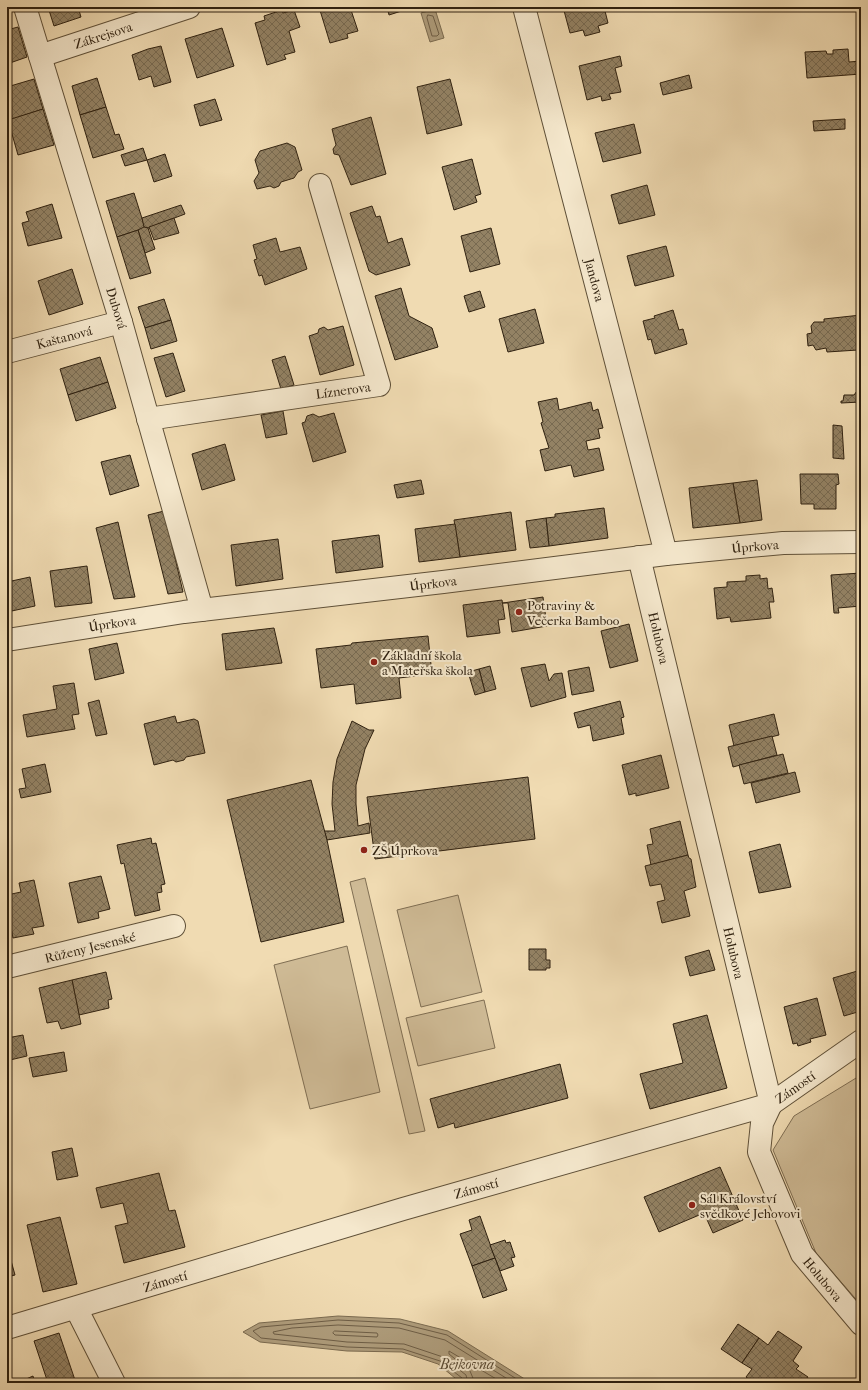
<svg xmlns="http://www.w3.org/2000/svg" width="868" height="1390" font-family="'IM FELL French Canon',serif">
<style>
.grass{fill:#cfbb96;stroke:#7f6e53}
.water{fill:#ae9c7b;stroke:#7b6b50}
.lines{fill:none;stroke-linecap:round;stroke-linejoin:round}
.shore{stroke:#6e5e46;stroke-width:1}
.building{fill:url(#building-cross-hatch);stroke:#2f2110}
.minor-casing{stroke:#5f5038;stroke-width:24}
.tertiary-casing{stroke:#5f5038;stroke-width:24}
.minor{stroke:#f5e8cd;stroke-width:22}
.tertiary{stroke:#f5e8cd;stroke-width:22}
.poi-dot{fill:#8f2418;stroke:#f5e8cd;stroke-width:1.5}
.labels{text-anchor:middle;stroke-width:4;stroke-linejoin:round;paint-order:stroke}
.street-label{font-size:13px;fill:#2f2110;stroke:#f5e8cd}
.poi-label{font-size:13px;fill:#2f2110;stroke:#f5e8cd;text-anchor:start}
.water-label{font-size:14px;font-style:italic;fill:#5b4c35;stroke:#f5e8cd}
</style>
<defs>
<pattern id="building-cross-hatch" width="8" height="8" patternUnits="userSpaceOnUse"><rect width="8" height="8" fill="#938264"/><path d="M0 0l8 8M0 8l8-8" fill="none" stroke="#786a51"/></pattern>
</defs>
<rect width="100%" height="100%" fill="#f0dbb2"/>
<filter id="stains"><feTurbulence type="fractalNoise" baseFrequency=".005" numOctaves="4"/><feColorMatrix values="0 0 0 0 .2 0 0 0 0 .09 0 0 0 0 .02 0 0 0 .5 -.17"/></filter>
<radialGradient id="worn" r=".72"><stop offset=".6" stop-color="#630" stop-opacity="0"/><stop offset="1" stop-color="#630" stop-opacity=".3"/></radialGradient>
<!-- grass -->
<g class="grass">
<polygon points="365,878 425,1131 409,1134 350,882"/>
<polygon points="458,895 482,992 421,1007 397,910"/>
<polygon points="347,946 380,1092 310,1109 274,965"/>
<polygon points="484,1000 495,1048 418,1066 406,1018"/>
<polygon points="861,1075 861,1305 816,1253 773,1150 794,1116"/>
</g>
<!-- water -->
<g class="water">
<polygon points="435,9 444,38 430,42 421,13"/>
<polygon points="338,1316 400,1319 448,1331 531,1383 461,1383 438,1364 402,1352 347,1351 260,1342 243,1332 259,1323"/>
</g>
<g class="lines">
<!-- shore -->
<g class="shore">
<polygon points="428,15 433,16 439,34 437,36 432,36 427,18"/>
<polygon points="335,1331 377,1333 378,1335 377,1337 335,1335 333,1333"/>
<polyline points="463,1383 462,1378 440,1361 403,1349 347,1347 261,1338 253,1331 261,1327 338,1320 399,1323 447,1335 523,1383"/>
<polyline points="468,1383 466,1375 443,1357 404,1344 347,1342 274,1334 273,1332 292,1328 338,1325 399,1328 445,1340 514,1383"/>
<polyline points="475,1383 470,1371 449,1354 449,1351 503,1383"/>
</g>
</g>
<!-- building -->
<g class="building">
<polygon points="48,7 78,7 81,17 54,26"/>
<polygon points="319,7 350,7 358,31 347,34 348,38 330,43"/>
<polygon points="387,7 414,7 389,15"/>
<polygon points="563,7 604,7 608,23 598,26 600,32 585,36 583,30 570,33"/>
<polygon points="282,10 283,13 294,10 300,27 289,31 295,52 284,55 286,59 267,65 255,23 265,20 264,16"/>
<polygon points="18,27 27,57 7,64 7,30"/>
<polygon points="222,28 234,66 197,78 185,39"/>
<polygon points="161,46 171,82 154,87 151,76 139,80 132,55 148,49"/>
<polygon points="848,49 849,62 861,61 861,74 807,78 805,52 826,51 827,54 833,54 833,50"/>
<polygon points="620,56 622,66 615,68 621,92 609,94 611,99 602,101 601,96 587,100 579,66"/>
<polygon points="689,75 692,88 663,95 660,83"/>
<polygon points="97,78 106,107 80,115 72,86"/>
<polygon points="34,79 43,109 7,121 7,113 11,112 7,98 7,87"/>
<polygon points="450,79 462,125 427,134 417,87"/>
<polygon points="215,99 222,120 200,126 194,105"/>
<polygon points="106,107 115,135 119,134 124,149 93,158 80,115"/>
<polygon points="43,109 54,145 18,155 8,120"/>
<polygon points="371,117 386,174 351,185 339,155 334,154 333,149 336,145 332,129"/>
<polygon points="845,119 845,129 814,131 813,121"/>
<polygon points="634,124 641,153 603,162 595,133"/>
<polygon points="287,143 295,147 302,170 298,172 294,178 281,182 279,186 274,188 270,186 257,189 254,181 259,173 255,160 260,151"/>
<polygon points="143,148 147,160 125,166 121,155"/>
<polygon points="165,154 172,176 154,182 147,160"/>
<polygon points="472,159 481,194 475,196 477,202 454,210 442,167"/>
<polygon points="647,185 655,215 619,224 611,195"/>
<polygon points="134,193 145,228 117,237 106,201"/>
<polygon points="52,204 62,238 28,246 22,223 29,221 26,212"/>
<polygon points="181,205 185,214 148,228 144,227 142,218"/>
<polygon points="372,206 376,217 380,216 388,243 402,238 410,265 376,275 369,271 350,213"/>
<polygon points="174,218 179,233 154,240 149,227"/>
<polygon points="144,227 148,228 155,249 145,253 138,230"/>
<polygon points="491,228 500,264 470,272 461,236"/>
<polygon points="138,230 151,273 130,279 117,237"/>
<polygon points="276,238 280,252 300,247 307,269 265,285 262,275 259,276 254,260 257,259 253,245"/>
<polygon points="666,246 674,276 635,286 627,256"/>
<polygon points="72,269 83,304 49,315 38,281"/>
<polygon points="401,288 409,316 432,328 438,347 395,360 375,296"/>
<polygon points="480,291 485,307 469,312 464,296"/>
<polygon points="164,299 171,320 145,328 138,307"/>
<polygon points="535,309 544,343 508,352 499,319"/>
<polygon points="673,310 679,330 683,329 687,344 655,354 651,339 648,340 643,321 655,318 654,316"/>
<polygon points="861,315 861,354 858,354 858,350 827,352 826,348 816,350 813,345 808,346 807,334 812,333 811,326 814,322 824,322 824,319"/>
<polygon points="171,320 177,341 151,349 145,328"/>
<polygon points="343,326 354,365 320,375 309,336 318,333 319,329 324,327 328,330"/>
<polygon points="173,353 185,391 166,397 154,358"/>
<polygon points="285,356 294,385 281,389 272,360"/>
<polygon points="100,357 108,382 68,395 60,369"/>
<polygon points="108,382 116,408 76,421 68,395"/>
<polygon points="857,391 861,391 861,402 841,403 841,401 843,401 844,395 854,395"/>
<polygon points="557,398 559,410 591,402 593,411 598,409 603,428 598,429 600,438 586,441 588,450 599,448 604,470 574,477 571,465 545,471 540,450 549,448 541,423 543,422 538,402"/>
<polygon points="283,411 287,434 266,438 261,415"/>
<polygon points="334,413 346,452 313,462 302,423 305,422 307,416 313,414 319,417"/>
<polygon points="833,425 842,426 844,459 833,458"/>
<polygon points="225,444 235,480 202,490 192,454"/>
<polygon points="130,455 139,486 110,495 101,462"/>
<polygon points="800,474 838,474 839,484 836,485 836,509 814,509 814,504 801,504"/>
<polygon points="421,480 424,494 397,498 394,485"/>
<polygon points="757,480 762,520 740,523 733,483"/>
<polygon points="733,483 740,523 693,528 689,488"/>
<polygon points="604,508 608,538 549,546 546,518 555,517 555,514"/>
<polygon points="164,511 183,592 168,594 148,515"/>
<polygon points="511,512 516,550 460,557 454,520"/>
<polygon points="546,518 549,546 530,548 526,521"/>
<polygon points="118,522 135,597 114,599 96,528"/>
<polygon points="455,524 460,557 419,562 415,529"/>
<polygon points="379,535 383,567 336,573 332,541"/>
<polygon points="278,539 283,579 236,586 231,545"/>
<polygon points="87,566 92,603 55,607 50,571"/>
<polygon points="861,573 861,606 838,608 839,613 834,613 831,575"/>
<polygon points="760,575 760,579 767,578 768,589 772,588 774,602 769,602 771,618 731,622 730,617 717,619 714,588 727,587 727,582 746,581 746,576"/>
<polygon points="30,577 35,606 7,612 7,582"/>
<polygon points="543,597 547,626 512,632 508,603 503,603"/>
<polygon points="502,600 505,619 498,620 500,633 467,637 463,605"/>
<polygon points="629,624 638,661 610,668 601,631"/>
<polygon points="274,628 282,663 226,670 222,634"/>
<polygon points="428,636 432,674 399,678 401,698 356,704 354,684 321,688 316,649 351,645 352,643"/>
<polygon points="117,643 124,673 95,680 89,649"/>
<polygon points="545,664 549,681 554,674 562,673 566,697 531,707 521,668"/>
<polygon points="490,666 496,689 485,692 479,669"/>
<polygon points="589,667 594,691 572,695 568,671"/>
<polygon points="479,669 485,692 475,695 468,672"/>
<polygon points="74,683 79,714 72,715 75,729 27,737 23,715 57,709 53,686"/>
<polygon points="99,700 107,734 96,736 88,703"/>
<polygon points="620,701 624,717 621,718 624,734 593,741 590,725 578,728 574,713"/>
<polygon points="774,714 779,735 734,746 729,725"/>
<polygon points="175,716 177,723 194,719 198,721 205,753 186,757 184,760 176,762 173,760 154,765 144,724"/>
<polygon points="352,721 369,730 374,730 365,749 356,785 356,804 358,826 369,823 370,833 327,840 324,831 335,831 332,804 333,782 337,759"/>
<polygon points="772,736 777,755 733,767 728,747"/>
<polygon points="783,754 788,773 744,784 739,765"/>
<polygon points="661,755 669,788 636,796 636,793 629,795 622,765"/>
<polygon points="45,764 51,792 21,798 19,789 26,788 22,769"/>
<polygon points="795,772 800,792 756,803 751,783"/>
<polygon points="528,777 535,839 375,859 367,797"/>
<polygon points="311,780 327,840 344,922 261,942 227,800"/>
<polygon points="680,821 688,855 651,865 647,845 653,844 650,829"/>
<polygon points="151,838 152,844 156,843 165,884 161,885 162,892 157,893 160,910 135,916 124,863 121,864 117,845"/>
<polygon points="780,844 791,887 759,893 749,852"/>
<polygon points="688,855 689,858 691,859 696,887 684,891 690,916 662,923 657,902 665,900 661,884 650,886 645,866"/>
<polygon points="101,876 110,909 98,912 99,918 78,923 69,883"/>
<polygon points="34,880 44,926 32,928 34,934 13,938 7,908 7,895 21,892 19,883"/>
<polygon points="861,908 861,922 857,909"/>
<polygon points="529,949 546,949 546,960 550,960 550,968 546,968 546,970 529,970"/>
<polygon points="709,950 715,970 690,976 685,957"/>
<polygon points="861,970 861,1003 859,1004 861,1011 844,1016 833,978"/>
<polygon points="106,972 112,999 108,1000 109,1008 79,1015 72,980"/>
<polygon points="72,980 81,1024 61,1029 58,1021 47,1023 39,988"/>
<polygon points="817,998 826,1035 810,1039 811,1042 798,1046 797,1043 793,1044 784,1007"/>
<polygon points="707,1015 727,1088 650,1109 640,1074 683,1063 673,1024"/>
<polygon points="23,1035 27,1056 10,1060 7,1038"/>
<polygon points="64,1052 67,1071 33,1077 29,1058"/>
<polygon points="560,1064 568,1098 455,1128 454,1123 438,1128 430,1099"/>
<polygon points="72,1148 78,1176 57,1180 52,1152"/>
<polygon points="720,1167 743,1220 713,1233 704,1213 659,1232 644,1197"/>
<polygon points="159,1173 169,1211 175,1210 185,1247 124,1263 115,1226 128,1223 123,1203 101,1208 96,1188"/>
<polygon points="480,1216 495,1258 472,1266 460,1234 472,1230 469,1220"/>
<polygon points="60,1217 77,1284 43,1292 27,1225"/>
<polygon points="505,1240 506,1243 510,1242 515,1257 511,1258 514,1266 500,1271 490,1245"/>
<polygon points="7,1246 15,1275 7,1277"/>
<polygon points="495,1258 507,1290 483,1298 472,1266"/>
<polygon points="738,1324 759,1338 742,1363 721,1349"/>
<polygon points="778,1331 802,1347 793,1361 799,1366 796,1369 808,1377 804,1383 754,1383 746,1377 752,1369 742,1363 759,1338 768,1345"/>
<polygon points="59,1333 76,1383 48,1383 34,1341"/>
<polygon points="33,1376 35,1383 17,1383"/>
</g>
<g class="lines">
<defs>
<g id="minor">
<polyline points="25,7 121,322 202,610"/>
<polyline points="524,7 666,554"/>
<polyline points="40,56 189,7"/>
<polyline points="7,352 121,322"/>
<polyline points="148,419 379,385 320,185"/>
<polyline points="639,557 771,1104 762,1123 759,1152 802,1254 861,1324"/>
<polyline points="7,967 174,926"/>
<polyline points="76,1308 114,1383"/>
<polyline points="7,1328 403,1209 771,1104 861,1041"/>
</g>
<polyline id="tertiary" points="7,640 184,612 443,582 666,554 783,543 861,542"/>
</defs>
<!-- minor casing -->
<use href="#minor" class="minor-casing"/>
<!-- tertiary casing -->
<use href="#tertiary" class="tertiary-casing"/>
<!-- minor -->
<use href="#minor" class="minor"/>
<!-- tertiary -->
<use href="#tertiary" class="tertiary"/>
</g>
<!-- markers -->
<g class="poi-dot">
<circle cx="519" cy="612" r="4"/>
<circle cx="374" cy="662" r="4"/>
<circle cx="364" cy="850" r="4"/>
<circle cx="692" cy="1205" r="4"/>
</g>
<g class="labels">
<!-- street labels -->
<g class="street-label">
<text transform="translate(103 35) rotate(-18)" y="5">Zákrejsova</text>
<text transform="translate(595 280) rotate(75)" y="5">Jandova</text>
<text transform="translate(117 308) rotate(73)" y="5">Dubová</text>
<text transform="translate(64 337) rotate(-15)" y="5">Kaštanová</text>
<text transform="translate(343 390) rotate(-8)" y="5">Líznerova</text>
<text transform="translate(755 546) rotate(-5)" y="5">Úprkova</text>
<text transform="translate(433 583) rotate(-7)" y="5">Úprkova</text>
<text transform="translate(112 623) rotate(-9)" y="5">Úprkova</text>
<text transform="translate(659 638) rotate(77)" y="5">Holubova</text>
<text transform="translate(90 947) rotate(-14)" y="5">Růženy Jesenské</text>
<text transform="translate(734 953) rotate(77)" y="5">Holubova</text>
<text transform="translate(795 1087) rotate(-35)" y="5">Zámostí</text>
<text transform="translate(476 1188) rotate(-16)" y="5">Zámostí</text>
<text transform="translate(823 1279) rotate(50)" y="5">Holubova</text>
<text transform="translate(165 1281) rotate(-17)" y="5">Zámostí</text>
</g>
<!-- poi labels -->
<g class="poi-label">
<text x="527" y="610">Potraviny &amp;<tspan x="527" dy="15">Večerka Bamboo</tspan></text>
<text x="382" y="660">Základní škola<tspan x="382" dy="15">a Mateřska škola</tspan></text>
<text x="372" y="855">ZŠ Úprkova</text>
<text x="700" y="1203">Sál Království<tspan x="700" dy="15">svědkové Jehovovi</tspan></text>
</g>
<!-- water labels -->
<g class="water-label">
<text x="467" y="1369">Bejkovna</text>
</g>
</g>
<!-- margin -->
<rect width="868" height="1390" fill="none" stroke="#f0dbb2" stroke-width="24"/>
<rect x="8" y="8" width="852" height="1374" fill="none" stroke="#2f2110" stroke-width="2"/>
<rect x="12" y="12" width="844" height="1366" fill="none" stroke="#2f2110"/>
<rect width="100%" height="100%" filter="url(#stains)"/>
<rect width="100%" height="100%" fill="url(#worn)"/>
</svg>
